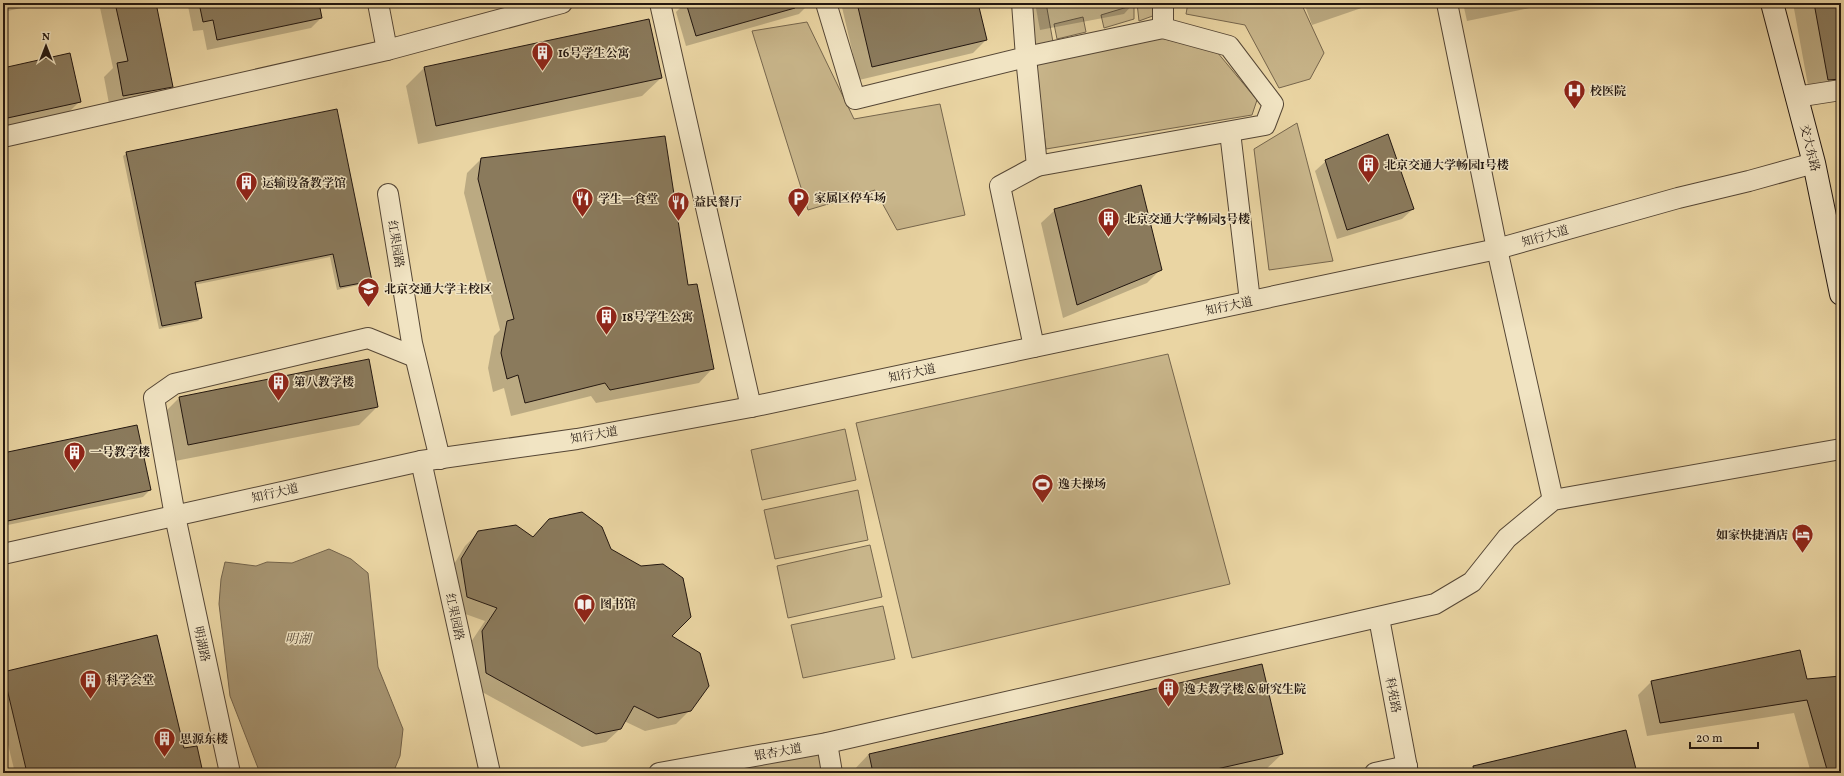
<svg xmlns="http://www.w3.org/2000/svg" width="1844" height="776" font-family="Vollkorn,'Noto Serif SC',serif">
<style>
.green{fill:#c8b58a;stroke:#76664d}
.water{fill:#a69471;stroke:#72624a}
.shadow{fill:#0003}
.building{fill:#8a7a5c;stroke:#231710}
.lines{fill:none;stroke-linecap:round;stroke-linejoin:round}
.street-casing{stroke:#554635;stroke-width:22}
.secondary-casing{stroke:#231710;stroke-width:24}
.street{stroke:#f1e4c3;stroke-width:20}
.secondary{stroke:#f1e4c3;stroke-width:22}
.labels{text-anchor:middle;stroke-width:3;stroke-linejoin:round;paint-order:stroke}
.poi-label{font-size:12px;font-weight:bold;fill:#231710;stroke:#f1e4c3;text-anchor:start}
.street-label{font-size:12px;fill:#231710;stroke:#f1e4c3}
.water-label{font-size:13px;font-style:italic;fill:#574937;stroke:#f1e4c3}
</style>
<rect width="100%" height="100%" fill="#ead5a3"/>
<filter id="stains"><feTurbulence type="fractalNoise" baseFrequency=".005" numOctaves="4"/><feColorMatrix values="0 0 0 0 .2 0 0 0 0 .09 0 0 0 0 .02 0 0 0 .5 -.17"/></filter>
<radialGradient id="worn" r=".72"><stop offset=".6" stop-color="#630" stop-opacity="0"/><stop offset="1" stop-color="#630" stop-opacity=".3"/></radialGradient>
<!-- green -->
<g class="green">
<polygon points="1031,3 1046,3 1053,42 1035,45"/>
<polygon points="1137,3 1158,3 1158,14 1139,21"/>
<polygon points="1188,3 1301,3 1324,53 1310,79 1279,88 1245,25 1186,14"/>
<polygon points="1134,5 1134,19 1104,28 1101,15"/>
<polygon points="1083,17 1086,32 1057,39 1054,24"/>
<polygon points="807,22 854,119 940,104 965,215 897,230 875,190 808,210 752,31"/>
<polygon points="1161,38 1217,52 1257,100 1252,115 1046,149 1035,64"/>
<polygon points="1297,123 1333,261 1269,270 1254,149"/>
<polygon points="1168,354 1230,584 912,658 856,423"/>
<polygon points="845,429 856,480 762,500 751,450"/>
<polygon points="858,490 868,540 775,559 764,510"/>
<polygon points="870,545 882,597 788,618 777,566"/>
<polygon points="883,606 895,659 803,678 791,625"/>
<polygon points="828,752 831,773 707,773"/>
</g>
<!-- water -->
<polygon class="water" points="329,549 351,559 368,573 378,667 403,729 400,756 393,773 261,773 258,768 230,696 219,604 221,579 225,562 256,566 267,562 292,563"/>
<!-- shadow -->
<g class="shadow">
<polygon points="3,3 44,3 3,12"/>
<polygon points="99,3 155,3 172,86 158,100 110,109 104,77 113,68"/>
<polygon points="191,3 319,3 321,18 311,28 207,50 203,30 193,31 188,6"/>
<polygon points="685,3 809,3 809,4 799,14 686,46 676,12"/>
<polygon points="841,3 977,3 986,40 973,53 859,80"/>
<polygon points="1035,3 1134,3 1124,14 1040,30"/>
<polygon points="1304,3 1376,3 1312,25"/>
<polygon points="1463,3 1554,3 1467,21"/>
<polygon points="1793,3 1841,3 1841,85 1809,91"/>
<polygon points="424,68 661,78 642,96 418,144 406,86"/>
<polygon points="3,69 79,102 66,115 3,129"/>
<polygon points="336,110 371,280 367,283 337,290 330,257 194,285 201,318 198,321 159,329 123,156 127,153"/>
<polygon points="481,159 687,286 712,369 699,383 596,403 591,396 511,416 504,388 493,392 488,368 494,336 500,330 464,193 467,173"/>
<polygon points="1326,161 1413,209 1402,219 1337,239 1315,171"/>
<polygon points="1055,210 1161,269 1147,283 1063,318 1041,223"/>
<polygon points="368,361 377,407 359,425 170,462 161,416 179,398"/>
<polygon points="3,454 150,490 143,497 3,526"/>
<polygon points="549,520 610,550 671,636 690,710 676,724 645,731 624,721 620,729 606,742 582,747 473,687 469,645 485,621 454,610 448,574 465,546 479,532 532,538"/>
<polygon points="3,673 183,749 202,773 15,773 3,724"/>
<polygon points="1841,677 1841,773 1811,773 1794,713 1647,736 1638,695 1651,682 1806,680"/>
<polygon points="869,754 1282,754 1262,773 851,773"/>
<polygon points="1475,766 1636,773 1469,773"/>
</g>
<!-- building -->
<g class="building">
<polygon points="115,3 156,3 173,87 123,96 117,63 128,61"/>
<polygon points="199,3 319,3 322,18 217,40 213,20 203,22"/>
<polygon points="686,3 795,3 795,8 696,36"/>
<polygon points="857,3 978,3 987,40 872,67"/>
<polygon points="1814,3 1841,3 1841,79 1828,80"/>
<polygon points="649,19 662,78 436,126 424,67"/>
<polygon points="70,53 81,102 3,119 3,68"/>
<polygon points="337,109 372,281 340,287 333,254 195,282 202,318 162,326 126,152"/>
<polygon points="1388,134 1414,209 1347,230 1325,160"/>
<polygon points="665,136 688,285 697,284 714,369 610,390 605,383 525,403 518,375 507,379 501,353 507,321 514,319 478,179 481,158"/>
<polygon points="1141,185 1162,270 1077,305 1054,209"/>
<polygon points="369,359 378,407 188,445 179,397"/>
<polygon points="137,425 151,490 3,522 3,453"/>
<polygon points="582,512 602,527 611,549 641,566 663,564 683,578 691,617 672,636 700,653 709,686 691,711 658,718 634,706 621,729 596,734 486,673 482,631 497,608 467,597 461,559 478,531 516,525 533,537 549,519"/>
<polygon points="157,635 184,748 197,746 203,773 27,773 3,672"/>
<polygon points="1800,650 1807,679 1841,676 1841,773 1828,773 1807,700 1660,723 1651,681"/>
<polygon points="1262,664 1283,754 1199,773 873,773 869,754"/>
<polygon points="1626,730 1637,773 1474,773 1473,766"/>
</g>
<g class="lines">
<defs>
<g id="street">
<polyline points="378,3 387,50"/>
<polyline points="660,3 751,407"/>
<polyline points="826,3 855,99 1026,57 1022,3"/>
<polyline points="1447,3 1497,249 1553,500"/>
<polyline points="1796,97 1841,90"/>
<polyline points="1230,132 1250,301"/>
<polyline points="3,137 387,50 562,3"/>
<polyline points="1037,166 1265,125 1273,104 1229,46 1163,28"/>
<polyline points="388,194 412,343 440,459"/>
<polyline points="1034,347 1000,186 1037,166 1026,57 1163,28 1163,3"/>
<polyline points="421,461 490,773"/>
<polyline points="3,554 421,461 577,439 751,407 1497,249 1678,198 1749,181 1814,163"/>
<polyline points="1379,618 1408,773"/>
<polyline points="827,743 832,773"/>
<polyline points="230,773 175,516 154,398 174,384 368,338 415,357"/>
<polyline points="659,773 827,743 1435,604 1472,582 1507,538 1553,500 1841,449"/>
<polyline points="1375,773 1407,766"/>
</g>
<polyline id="secondary" points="1772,3 1814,163 1841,294"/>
</defs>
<!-- street casing -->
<use href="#street" class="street-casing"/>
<!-- secondary casing -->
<use href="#secondary" class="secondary-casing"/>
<!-- street -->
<use href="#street" class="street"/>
<!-- secondary -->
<use href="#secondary" class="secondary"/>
</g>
<!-- icons -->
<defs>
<symbol id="building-pin" viewBox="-11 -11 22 30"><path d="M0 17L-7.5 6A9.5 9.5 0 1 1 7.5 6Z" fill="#8f2418" stroke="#f1e4c3"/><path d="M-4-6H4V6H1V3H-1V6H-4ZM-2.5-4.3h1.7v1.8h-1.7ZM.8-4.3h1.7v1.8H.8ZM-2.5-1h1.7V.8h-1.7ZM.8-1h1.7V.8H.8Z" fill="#fff"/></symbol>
<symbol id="hospital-pin" viewBox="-11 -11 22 30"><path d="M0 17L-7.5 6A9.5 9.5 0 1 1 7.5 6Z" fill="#8f2418" stroke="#f1e4c3"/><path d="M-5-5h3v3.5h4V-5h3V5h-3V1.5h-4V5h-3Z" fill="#fff"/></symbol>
<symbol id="parking-pin" viewBox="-11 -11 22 30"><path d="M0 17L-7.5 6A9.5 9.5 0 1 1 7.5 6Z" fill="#8f2418" stroke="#f1e4c3"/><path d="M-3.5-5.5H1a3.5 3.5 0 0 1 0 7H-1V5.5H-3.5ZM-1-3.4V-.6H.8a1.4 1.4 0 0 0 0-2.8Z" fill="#fff"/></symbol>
<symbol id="restaurant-pin" viewBox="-11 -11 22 30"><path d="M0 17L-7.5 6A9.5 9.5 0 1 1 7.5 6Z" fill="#8f2418" stroke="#f1e4c3"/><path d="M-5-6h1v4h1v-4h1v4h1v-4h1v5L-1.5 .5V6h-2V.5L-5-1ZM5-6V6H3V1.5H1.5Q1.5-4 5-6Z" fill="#fff"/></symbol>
<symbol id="university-pin" viewBox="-11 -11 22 30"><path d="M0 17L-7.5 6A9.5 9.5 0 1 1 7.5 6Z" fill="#8f2418" stroke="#f1e4c3"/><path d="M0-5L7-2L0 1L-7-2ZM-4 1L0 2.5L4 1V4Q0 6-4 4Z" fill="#fff"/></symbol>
<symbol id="stadium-pin" viewBox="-11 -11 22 30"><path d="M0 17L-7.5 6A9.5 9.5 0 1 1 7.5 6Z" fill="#8f2418" stroke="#f1e4c3"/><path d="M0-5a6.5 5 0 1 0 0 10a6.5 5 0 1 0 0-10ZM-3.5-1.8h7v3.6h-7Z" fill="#fff"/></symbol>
<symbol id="hotel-pin" viewBox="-11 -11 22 30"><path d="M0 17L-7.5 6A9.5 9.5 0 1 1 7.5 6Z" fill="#8f2418" stroke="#f1e4c3"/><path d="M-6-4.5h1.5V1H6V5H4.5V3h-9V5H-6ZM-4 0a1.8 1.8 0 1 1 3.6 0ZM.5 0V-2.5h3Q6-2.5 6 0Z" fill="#fff"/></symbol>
<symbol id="library-pin" viewBox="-11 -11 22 30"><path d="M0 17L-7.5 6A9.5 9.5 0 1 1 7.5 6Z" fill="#8f2418" stroke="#f1e4c3"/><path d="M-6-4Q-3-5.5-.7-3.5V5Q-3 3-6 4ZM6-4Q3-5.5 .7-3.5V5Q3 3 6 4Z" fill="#fff"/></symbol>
</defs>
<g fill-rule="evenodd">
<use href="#building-pin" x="530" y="40" width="25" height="34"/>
<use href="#hospital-pin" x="1562" y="78" width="25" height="34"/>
<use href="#building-pin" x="1356" y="152" width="25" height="34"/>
<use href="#building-pin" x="234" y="170" width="25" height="34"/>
<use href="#parking-pin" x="786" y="186" width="25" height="34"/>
<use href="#restaurant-pin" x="570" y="186" width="25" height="34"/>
<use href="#restaurant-pin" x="666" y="190" width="25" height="34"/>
<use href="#building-pin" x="1096" y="206" width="25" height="34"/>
<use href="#university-pin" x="356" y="276" width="25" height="34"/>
<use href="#building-pin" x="594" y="304" width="25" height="34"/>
<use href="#building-pin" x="266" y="370" width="25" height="34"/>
<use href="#building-pin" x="62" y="440" width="25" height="34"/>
<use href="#stadium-pin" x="1030" y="472" width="25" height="34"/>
<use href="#hotel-pin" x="1790" y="522" width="25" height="34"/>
<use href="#library-pin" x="572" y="592" width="25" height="34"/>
<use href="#building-pin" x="78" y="668" width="25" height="34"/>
<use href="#building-pin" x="1156" y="676" width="25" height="34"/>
<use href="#building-pin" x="152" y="726" width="25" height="34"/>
</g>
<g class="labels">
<!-- poi labels -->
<g class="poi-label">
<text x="558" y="57">16号学生公寓</text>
<text x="1590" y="95">校医院</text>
<text x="1384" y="169">北京交通大学畅园1号楼</text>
<text x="262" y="187">运输设备教学馆</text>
<text x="814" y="202">家属区停车场</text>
<text x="598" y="203">学生一食堂</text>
<text x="694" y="206">益民餐厅</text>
<text x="1124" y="223">北京交通大学畅园3号楼</text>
<text x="384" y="293">北京交通大学主校区</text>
<text x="622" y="321">18号学生公寓</text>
<text x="294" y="386">第八教学楼</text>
<text x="90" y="456">一号教学楼</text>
<text x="1058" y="488">逸夫操场</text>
<text x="1788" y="539" text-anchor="end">如家快捷酒店</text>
<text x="600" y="608">图书馆</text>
<text x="106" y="684">科学会堂</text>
<text x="1184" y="693">逸夫教学楼 &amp; 研究生院</text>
<text x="180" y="743">思源东楼</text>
</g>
<!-- street labels -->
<g class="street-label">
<text transform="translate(1810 148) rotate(76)" y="4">交大东路</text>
<text transform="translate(1545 236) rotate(-16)" y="4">知行大道</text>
<text transform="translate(396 244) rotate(81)" y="4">红果园路</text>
<text transform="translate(1229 306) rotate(-12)" y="4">知行大道</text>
<text transform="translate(912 373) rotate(-12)" y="4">知行大道</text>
<text transform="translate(594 435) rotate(-10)" y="4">知行大道</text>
<text transform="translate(275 493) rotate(-13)" y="4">知行大道</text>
<text transform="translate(455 617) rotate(78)" y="4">红果园路</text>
<text transform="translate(202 644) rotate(78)" y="4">明湖路</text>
<text transform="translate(1393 695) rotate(79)" y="4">科苑路</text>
<text transform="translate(778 752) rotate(-10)" y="4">银杏大道</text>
</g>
<!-- water labels -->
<g class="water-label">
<text x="298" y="643">明湖</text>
</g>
</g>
<!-- margin -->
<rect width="1844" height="776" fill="none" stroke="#ead5a3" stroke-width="16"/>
<rect x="4" y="4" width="1836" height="768" fill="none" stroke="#231710" stroke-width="2"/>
<rect x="8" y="8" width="1828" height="760" fill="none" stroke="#231710"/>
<!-- north arrow -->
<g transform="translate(46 46)" stroke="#f1e4c3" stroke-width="3" paint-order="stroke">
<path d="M0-3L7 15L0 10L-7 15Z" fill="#231710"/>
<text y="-6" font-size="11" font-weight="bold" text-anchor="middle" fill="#231710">N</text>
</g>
<!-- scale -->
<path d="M1690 742v6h68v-6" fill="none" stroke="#231710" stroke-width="2"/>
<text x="1696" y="742" font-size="12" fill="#231710" stroke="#f1e4c3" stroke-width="3" paint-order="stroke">20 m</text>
<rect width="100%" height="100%" filter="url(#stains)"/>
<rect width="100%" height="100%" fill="url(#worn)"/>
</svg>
